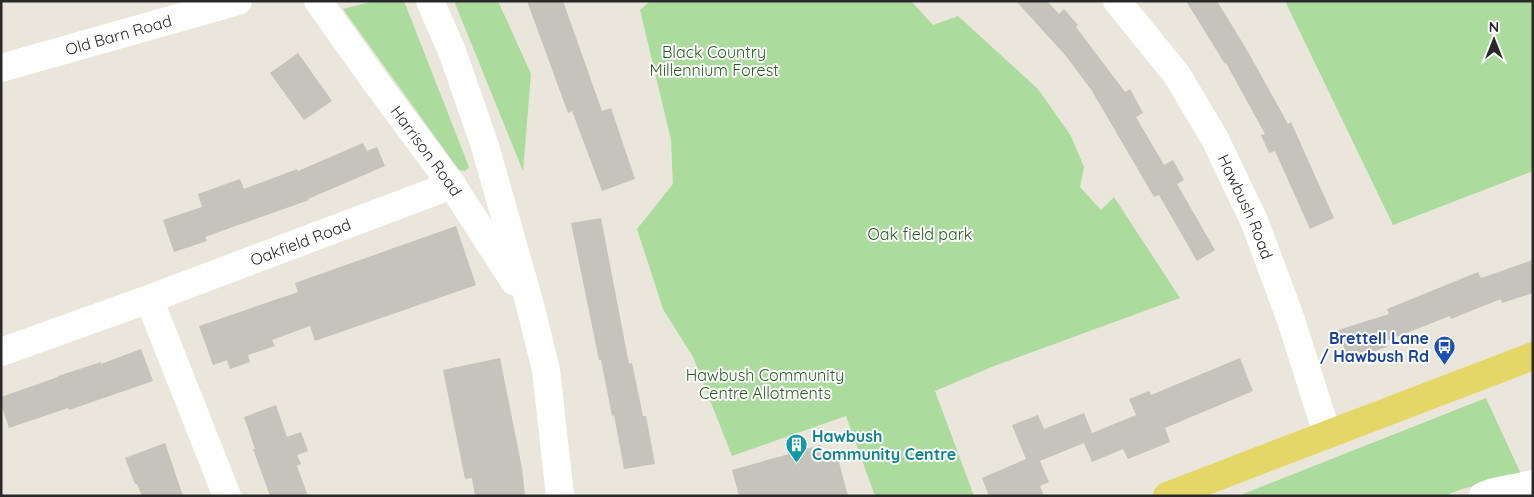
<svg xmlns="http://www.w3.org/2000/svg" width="1534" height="497" font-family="Quicksand,sans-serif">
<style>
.green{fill:#abdc9d}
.building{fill:#c6c2bc}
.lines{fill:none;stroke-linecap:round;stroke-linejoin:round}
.street{stroke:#fff;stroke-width:28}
.secondary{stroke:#fff;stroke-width:28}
.primary{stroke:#e5d767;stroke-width:28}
.labels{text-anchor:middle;stroke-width:4;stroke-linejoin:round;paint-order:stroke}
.street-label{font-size:16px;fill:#292929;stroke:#fff}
.park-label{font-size:16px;fill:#256020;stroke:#fff}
.transit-label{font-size:16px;font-weight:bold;fill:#164399;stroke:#fff;text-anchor:end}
.culture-label{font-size:16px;font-weight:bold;fill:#0d838f;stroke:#fff;text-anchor:start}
</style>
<rect width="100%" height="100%" fill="#eae6dc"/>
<!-- green -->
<g class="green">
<polygon points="374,1 404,1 469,167 465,171 459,170 343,9"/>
<polygon points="454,1 498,1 531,74 523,171"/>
<polygon points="650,1 911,1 933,25 958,16 1038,89 1071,136 1084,167 1080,187 1101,210 1114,197 1180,298 994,366 935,391 974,496 875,496 846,416 732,456 693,357 663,309 637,229 673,184 671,140 640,10"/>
<polygon points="1285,1 1533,1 1533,171 1393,225"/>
<polygon points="1486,398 1521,474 1462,489 1444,496 1238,496"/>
</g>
<!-- building -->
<g class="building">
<polygon points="527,1 563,1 602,111 611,108 635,179 602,191 572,111 568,113"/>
<polygon points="1016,1 1047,1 1059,14 1064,9 1078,25 1076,27 1125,92 1130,89 1143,113 1136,117 1164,165 1173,160 1184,180 1177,184 1215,250 1197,261 1159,195 1154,197 1092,91 1066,56"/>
<polygon points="1186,1 1217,1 1247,50 1288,124 1291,122 1334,218 1310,229 1275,151 1269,153 1261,135 1265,134 1226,63 1225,64"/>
<polygon points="298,53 332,101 304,120 270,73"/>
<polygon points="363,143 367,151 377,147 385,166 308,199 309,200 205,237 207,241 174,252 163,220 202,207 198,194 240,179 244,189 297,169 298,171"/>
<polygon points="601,218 629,364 632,363 643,416 646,416 655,464 624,469 614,415 612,416 601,360 599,360 571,223"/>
<polygon points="456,226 476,285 315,341 310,326 272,340 275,346 248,355 250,362 230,369 227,360 213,365 199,326 298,292 295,283"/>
<polygon points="1533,260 1533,293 1502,303 1501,299 1451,319 1450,316 1386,341 1387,347 1348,360 1338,330 1389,314 1387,309 1478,272 1481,278"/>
<polygon points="141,349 153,381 69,410 68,408 9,428 1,404 1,397 58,377 58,376 101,362 101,364"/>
<polygon points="500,358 522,468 525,496 475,496 472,478 465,479 443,370"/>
<polygon points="1240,358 1253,391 1165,428 1170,442 1128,459 1123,449 1092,462 1084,443 1040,461 1049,482 1040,486 1044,496 989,496 982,478 1026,459 1012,425 1038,415 1044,429 1084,413 1092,433 1136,415 1129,399 1149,391 1151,395"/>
<polygon points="276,405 287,437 301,432 308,451 297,455 301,464 297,466 308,496 270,496 253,449 255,449 244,417"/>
<polygon points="165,443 183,496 142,496 137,484 135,484 125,458"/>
<polygon points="821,445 825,458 837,455 848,496 739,496 732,470"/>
</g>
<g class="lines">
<!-- street -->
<g class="street">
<path id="s1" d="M318,1L375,81L452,185L514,281"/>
<polyline points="430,1 452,51 485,146 530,305 546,370 560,496"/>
<path id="s2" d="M1,68L238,1"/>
<polyline points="149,299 227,496"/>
<path id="s3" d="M1,352L149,299L452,185"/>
<polyline points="1483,496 1494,492 1533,484"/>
</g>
<!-- secondary -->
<path class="secondary" id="s4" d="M1117,1L1177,75L1215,139L1255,223L1291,320L1327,434"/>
<!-- primary -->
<polyline class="primary" points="1167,496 1533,356"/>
</g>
<!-- icons -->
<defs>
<symbol id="bus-pin" viewBox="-11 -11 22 30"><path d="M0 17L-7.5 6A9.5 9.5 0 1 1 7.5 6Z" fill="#1a4fb4" stroke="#fff"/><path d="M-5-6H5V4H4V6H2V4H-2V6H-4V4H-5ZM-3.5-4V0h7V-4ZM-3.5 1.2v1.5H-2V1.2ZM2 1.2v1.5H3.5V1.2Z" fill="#fff"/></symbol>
<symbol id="building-pin" viewBox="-11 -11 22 30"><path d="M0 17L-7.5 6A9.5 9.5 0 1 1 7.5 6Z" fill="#0f9aa8" stroke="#fff"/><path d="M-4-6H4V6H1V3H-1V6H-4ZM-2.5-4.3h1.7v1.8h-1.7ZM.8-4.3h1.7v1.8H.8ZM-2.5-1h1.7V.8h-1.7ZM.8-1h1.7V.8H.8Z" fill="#fff"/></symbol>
</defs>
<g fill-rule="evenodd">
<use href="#bus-pin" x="1432" y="334" width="25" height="34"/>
<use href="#building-pin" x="784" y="432" width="25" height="34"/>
</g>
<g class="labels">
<!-- street labels -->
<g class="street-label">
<text dy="6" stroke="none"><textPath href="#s2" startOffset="122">Old Barn Road</textPath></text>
<text dy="6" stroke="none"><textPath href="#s1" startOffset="185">Harrison Road</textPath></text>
<text dy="6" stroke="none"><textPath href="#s4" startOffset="244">Hawbush Road</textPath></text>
<text dy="6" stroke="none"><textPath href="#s3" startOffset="319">Oakfield Road</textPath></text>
</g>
<!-- park labels -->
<g class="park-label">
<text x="714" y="58">Black Country<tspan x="714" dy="18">Millennium Forest</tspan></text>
<text x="920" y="240">Oak field park</text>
<text x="765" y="381">Hawbush Community<tspan x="765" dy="18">Centre Allotments</tspan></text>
</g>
<!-- transit labels -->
<g class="transit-label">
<text x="1429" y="344">Brettell Lane<tspan x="1429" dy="18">/ Hawbush Rd</tspan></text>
</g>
<!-- culture labels -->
<g class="culture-label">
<text x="812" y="442">Hawbush<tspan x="812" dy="18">Community Centre</tspan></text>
</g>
</g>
<!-- border -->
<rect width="1534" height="497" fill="none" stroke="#292929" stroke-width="5"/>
<!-- north arrow -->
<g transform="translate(1494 40)" stroke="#ffffff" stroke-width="4" paint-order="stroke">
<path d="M0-4L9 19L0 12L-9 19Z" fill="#292929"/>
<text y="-8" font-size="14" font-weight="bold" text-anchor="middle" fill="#292929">N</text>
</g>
</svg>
